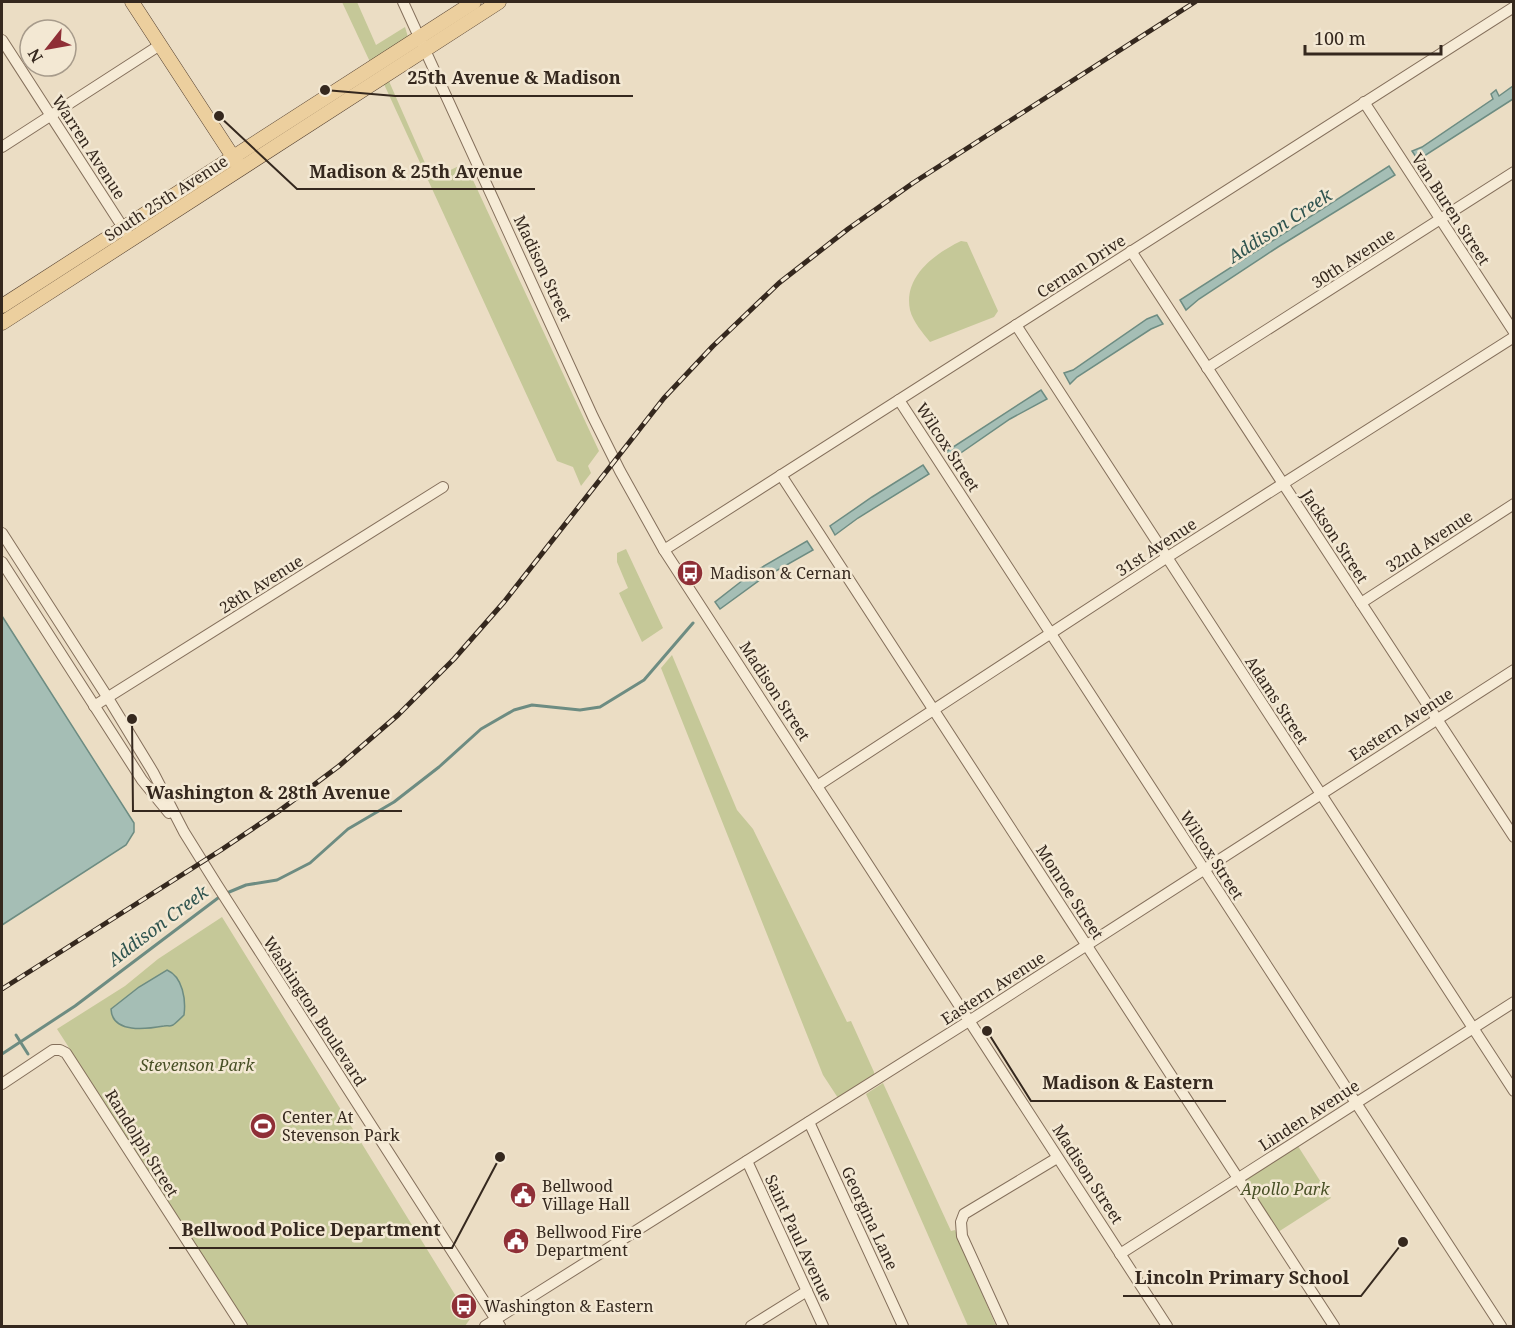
<svg xmlns="http://www.w3.org/2000/svg" width="1515" height="1328" font-family="'Noto Serif',serif">
<style>
.green{fill:#c5c898}
.water{fill:#a5beb5;stroke:#6d8c82;stroke-width:1.5}
.lines{fill:none;stroke-linecap:round;stroke-linejoin:round}
.stream{stroke:#6d8c82;stroke-width:3}
.minor-casing{stroke:#846f5b;stroke-width:12}
.major-casing{stroke:#523e2f;stroke-width:15}
.minor{stroke:#f6ebd6;stroke-width:10}
.major{stroke:#eccf9e;stroke-width:14}
.rail-casing{stroke:#35281e;stroke-width:5}
.rail{stroke:#f3e8d3;stroke-width:3;stroke-dasharray:9;stroke-linecap:butt}
.labels{text-anchor:middle;stroke-width:5;stroke-linejoin:round;paint-order:stroke}
.street-label{font-size:16px;fill:#35281e;stroke:#f3e8d3}
.poi-label{font-size:16px;fill:#35281e;stroke:#f3e8d3;text-anchor:start}
.park-label{font-size:16px;font-style:italic;fill:#485026;stroke:#f3e8d3}
.water-label{font-size:18px;font-style:italic;fill:#2f544f;stroke:#f3e8d3}
.leader{fill:none;stroke:#35281e;stroke-width:2}
.callout-dot{fill:#35281e;stroke:#f3e8d3;stroke-width:2}
.callout-label{font-size:18px;text-anchor:middle;font-weight:bold;fill:#35281e;stroke:#f3e8d3;stroke-width:5;stroke-linejoin:round;paint-order:stroke}
</style>
<rect width="100%" height="100%" fill="#ebddc4"/>
<!-- green -->
<g class="green">
<polygon points="342,2 357,2 376,45 405,27 408,37 371,64"/>
<polygon points="388,79 432,179 465,163 599,451 588,466 591,473 581,486 573,467 557,461 383,82"/>
<path d="M961,241L967,242L998,311L994,317L930,342C923,333 913,322 910,310C903,276 936,253 961,241Z"/>
<polygon points="626,549 663,628 642,642 619,593 628,588 617,562 617,553"/>
<polygon points="672,655 737,810 753,829 847,1022 851,1021 874,1072 874,1075 838,1098 823,1075 661,668"/>
<polygon points="222,917 470,1319 465,1326 248,1326 57,1029 125,986 158,959"/>
<polygon points="883,1083 951,1231 955,1230 996,1326 968,1326 866,1094"/>
<polygon points="1296,1143 1331,1198 1275,1234 1240,1179"/>
</g>
<!-- water -->
<g class="water">
<polygon points="1513,86 1513,99 1418,160 1412,151 1422,147 1493,99 1491,94 1496,90 1499,96"/>
<polygon points="1389,166 1395,175 1278,247 1199,299 1186,310 1180,300"/>
<polygon points="1157,315 1163,324 1151,329 1077,377 1070,384 1064,373 1073,370 1147,319"/>
<polygon points="1041,390 1047,399 1010,419 952,459 947,451"/>
<polygon points="923,465 929,474 858,518 835,535 830,526 872,497"/>
<polygon points="807,541 813,550 760,580 720,609 715,602 752,573"/>
<polygon points="2,616 134,823 134,832 126,845 2,925"/>
<path d="M167,970C183,977 186,1000 184,1015C181,1018 177,1022 173,1025C168,1027 169,1025 164,1026C147,1029 112,1034 111,1009L139,987Z"/>
</g>
<g class="lines">
<!-- stream -->
<g class="stream">
<polyline points="16,1035 28,1054"/>
<polyline points="2,1054 75,1006 222,895 246,885 277,880 310,863 348,829 394,802 439,767 481,729 514,710 532,705 580,710 600,707 644,680 693,623"/>
</g>
<defs>
<g id="minor">
<polyline points="403,2 593,417 620,471 664,550 1167,1326"/>
<polyline points="2,40 131,240"/>
<polyline points="1364,102 1514,332"/>
<polyline points="2,147 160,45"/>
<polyline points="1131,251 1514,837"/>
<polyline points="1016,325 1514,1091"/>
<polyline points="1207,368 1514,172"/>
<polyline points="899,400 1501,1326"/>
<polyline points="781,475 1334,1326"/>
<polyline points="2,533 108,698 153,772 184,832 217,885 500,1326"/>
<polyline points="664,550 1514,7"/>
<polyline points="2,562 142,780 169,813"/>
<polyline points="1361,603 1514,504"/>
<polyline points="94,706 443,487"/>
<polyline points="817,786 1166,558 1514,337"/>
<polyline points="2,1084 53,1050 60,1050 66,1053 242,1326"/>
<polyline points="809,1122 903,1326"/>
<polyline points="747,1161 823,1326"/>
<polyline points="1120,1254 1514,1002"/>
<polyline points="485,1326 969,1021 1514,670"/>
<polyline points="751,1326 807,1291"/>
<polyline points="1003,1326 962,1236 961,1222 964,1214 1057,1158"/>
</g>
<g id="major">
<polyline points="132,2 237,163"/>
<polyline points="2,306 474,2"/>
<polyline points="2,323 499,2"/>
</g>
</defs>
<!-- minor casing -->
<use href="#minor" class="minor-casing"/>
<!-- major casing -->
<use href="#major" class="major-casing"/>
<!-- minor -->
<use href="#minor" class="minor"/>
<!-- major -->
<use href="#major" class="major"/>
<defs>
<polyline id="rail" points="2,989 221,850 279,811 339,766 398,715 454,659 504,602 664,398 713,346 779,283 848,229 913,183 1195,2"/>
</defs>
<!-- rail casing -->
<use href="#rail" class="rail-casing"/>
<!-- rail -->
<use href="#rail" class="rail"/>
</g>
<!-- icons -->
<defs>
<symbol id="bus-disc" viewBox="-11 -11 22 22"><circle r="9.5" fill="#8f2f36" stroke="#f3e8d3"/><path d="M-5-6H5V4H4V6H2V4H-2V6H-4V4H-5ZM-3.5-4V0h7V-4ZM-3.5 1.2v1.5H-2V1.2ZM2 1.2v1.5H3.5V1.2Z" fill="#fff"/></symbol>
<symbol id="stadium-disc" viewBox="-11 -11 22 22"><circle r="9.5" fill="#8f2f36" stroke="#f3e8d3"/><path d="M0-5a6.5 5 0 1 0 0 10a6.5 5 0 1 0 0-10ZM-3.5-1.8h7v3.6h-7Z" fill="#fff"/></symbol>
<symbol id="civic-disc" viewBox="-11 -11 22 22"><circle r="9.5" fill="#8f2f36" stroke="#f3e8d3"/><path d="M-.6-6.5H3V-4.5H.6V-3L4-1V1h2V6H-6V1h2V-1L-.6-3ZM-1.2 2.5V6h2.4V2.5Z" fill="#fff"/></symbol>
</defs>
<g fill-rule="evenodd">
<use href="#bus-disc" x="675" y="558" width="30" height="30"/>
<use href="#stadium-disc" x="248" y="1111" width="30" height="30"/>
<use href="#civic-disc" x="508" y="1180" width="30" height="30"/>
<use href="#civic-disc" x="501" y="1226" width="30" height="30"/>
<use href="#bus-disc" x="449" y="1291" width="30" height="30"/>
</g>
<g class="labels">
<!-- street labels -->
<g class="street-label">
<text transform="translate(89 147) rotate(57)" y="6">Warren Avenue</text>
<text transform="translate(166 198) rotate(-33)" y="6">South 25th Avenue</text>
<text transform="translate(1451 209) rotate(57)" y="6">Van Buren Street</text>
<text transform="translate(1353 258) rotate(-33)" y="6">30th Avenue</text>
<text transform="translate(1081 266) rotate(-33)" y="6">Cernan Drive</text>
<text transform="translate(543 268) rotate(65)" y="6">Madison Street</text>
<text transform="translate(948 447) rotate(57)" y="6">Wilcox Street</text>
<text transform="translate(1335 536) rotate(57)" y="6">Jackson Street</text>
<text transform="translate(1429 541) rotate(-33)" y="6">32nd Avenue</text>
<text transform="translate(1156 547) rotate(-33)" y="6">31st Avenue</text>
<text transform="translate(261 584) rotate(-32)" y="6">28th Avenue</text>
<text transform="translate(775 691) rotate(57)" y="6">Madison Street</text>
<text transform="translate(1277 700) rotate(57)" y="6">Adams Street</text>
<text transform="translate(1401 724) rotate(-33)" y="6">Eastern Avenue</text>
<text transform="translate(1212 855) rotate(57)" y="6">Wilcox Street</text>
<text transform="translate(1070 892) rotate(57)" y="6">Monroe Street</text>
<text transform="translate(993 988) rotate(-33)" y="6">Eastern Avenue</text>
<text transform="translate(315 1011) rotate(57)" y="6">Washington Boulevard</text>
<text transform="translate(1309 1115) rotate(-33)" y="6">Linden Avenue</text>
<text transform="translate(142 1143) rotate(58)" y="6">Randolph Street</text>
<text transform="translate(1088 1174) rotate(57)" y="6">Madison Street</text>
<text transform="translate(870 1218) rotate(65)" y="6">Georgina Lane</text>
<text transform="translate(799 1238) rotate(65)" y="6">Saint Paul Avenue</text>
</g>
<!-- poi labels -->
<g class="poi-label">
<text x="710" y="579">Madison &amp; Cernan</text>
<text x="282" y="1123">Center At<tspan x="282" dy="18">Stevenson Park</tspan></text>
<text x="542" y="1192">Bellwood<tspan x="542" dy="18">Village Hall</tspan></text>
<text x="536" y="1238">Bellwood Fire<tspan x="536" dy="18">Department</tspan></text>
<text x="484" y="1312">Washington &amp; Eastern</text>
</g>
<!-- park labels -->
<g class="park-label">
<text x="197" y="1071">Stevenson Park</text>
<text x="1285" y="1195">Apollo Park</text>
</g>
<!-- water labels -->
<g class="water-label">
<text transform="translate(1280 226) rotate(-33)" y="6">Addison Creek</text>
<text transform="translate(158 926) rotate(-37)" y="6">Addison Creek</text>
</g>
</g>
<!-- callouts -->
<path class="leader" d="M325 90L395 96H633M219 116L297 189H535M132 719L133 811H402M987 1031L1031 1101H1226M500 1157L452 1248H169M1403 1242L1361 1296H1123"/>
<g class="callout-dot">
<circle cx="325" cy="90" r="6"/>
<circle cx="219" cy="116" r="6"/>
<circle cx="132" cy="719" r="6"/>
<circle cx="987" cy="1031" r="6"/>
<circle cx="500" cy="1157" r="6"/>
<circle cx="1403" cy="1242" r="6"/>
</g>
<g class="callout-label">
<text x="514" y="84">25th Avenue &amp; Madison</text>
<text x="416" y="178">Madison &amp; 25th Avenue</text>
<text x="268" y="799">Washington &amp; 28th Avenue</text>
<text x="1128" y="1089">Madison &amp; Eastern</text>
<text x="311" y="1236">Bellwood Police Department</text>
<text x="1242" y="1284">Lincoln Primary School</text>
</g>
<!-- border -->
<rect width="1515" height="1328" fill="none" stroke="#35281e" stroke-width="6"/>
<!-- north arrow -->
<g transform="translate(48 48) rotate(239)"><circle r="28" fill="#f3e8d3" stroke="#a79b8b" stroke-width="1.5"/>
<path d="M0-4.5L10 22L0 15L-10 22Z" fill="#8f2f36"/>
<text y="-9" font-size="16" font-weight="bold" text-anchor="middle" fill="#35281e">N</text>
</g>
<!-- scale -->
<path d="M1305 45v9h136v-9" fill="none" stroke="#35281e" stroke-width="3"/>
<text x="1314" y="45" font-size="18" fill="#35281e" stroke="#f3e8d3" stroke-width="4.5" paint-order="stroke">100 m</text>
</svg>
